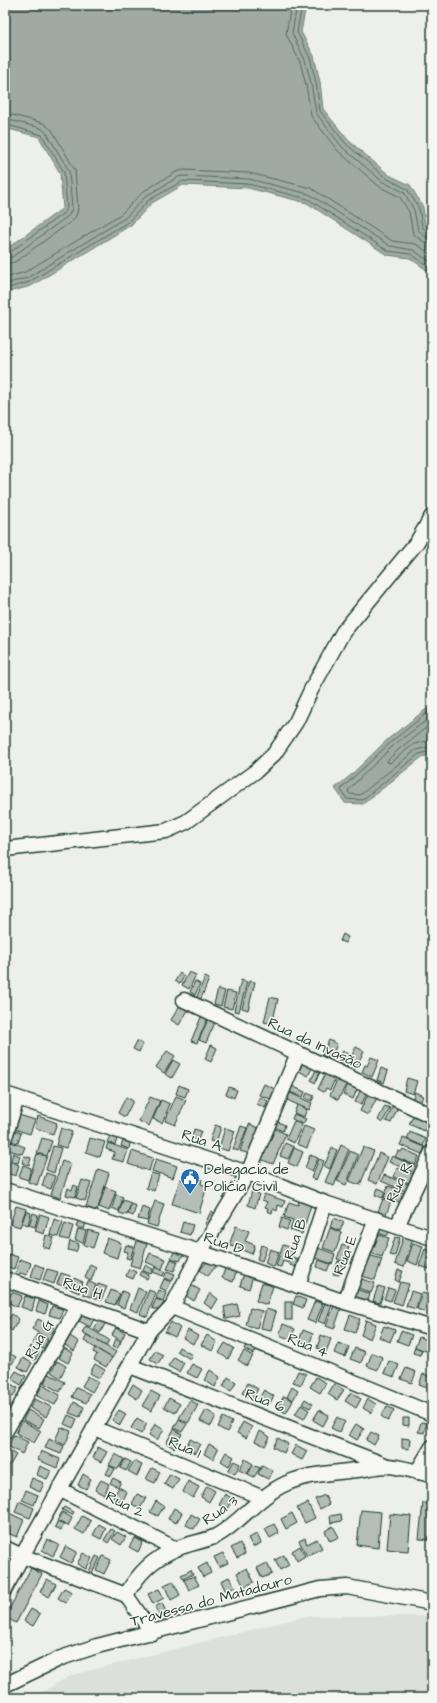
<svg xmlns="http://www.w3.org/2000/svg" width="437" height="1703" font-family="'Architects Daughter',sans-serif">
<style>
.built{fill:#dce0db}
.water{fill:#9faaa4;stroke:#6c7e77}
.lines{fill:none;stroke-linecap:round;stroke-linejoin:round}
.shore{stroke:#526961;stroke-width:1}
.building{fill:#b4bdb8;stroke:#1f3d34}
.minor-casing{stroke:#1f3d34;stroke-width:17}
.minor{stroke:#f6f6f2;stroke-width:14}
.labels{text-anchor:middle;stroke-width:3;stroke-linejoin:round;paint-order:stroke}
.street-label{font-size:15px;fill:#1f3d34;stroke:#f6f6f2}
.poi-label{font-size:15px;fill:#1f3d34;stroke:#f6f6f2;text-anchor:start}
</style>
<rect width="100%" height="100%" fill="#edefea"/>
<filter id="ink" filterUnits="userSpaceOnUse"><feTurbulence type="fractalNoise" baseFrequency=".025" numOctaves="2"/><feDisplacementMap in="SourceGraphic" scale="8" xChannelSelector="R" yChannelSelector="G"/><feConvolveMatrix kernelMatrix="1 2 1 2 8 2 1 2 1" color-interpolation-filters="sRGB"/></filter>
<g filter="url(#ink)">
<!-- built -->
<polygon class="built" points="306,1616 431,1616 432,1698 31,1698 72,1675"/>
<!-- water -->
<g class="water">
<polygon points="5,5 306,5 301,32 314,56 320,82 323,109 348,140 389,175 410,185 423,207 425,225 432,230 432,274 410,258 387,255 307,203 248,188 183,185 152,203 131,225 31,286 5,293 5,250 63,208 60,173 39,137 5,128"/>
<polygon points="432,702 432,754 422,757 363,804 345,803 335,788 351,775 388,739 429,707"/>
</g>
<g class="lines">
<!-- shore -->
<g class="shore">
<polyline points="291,5 286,34 300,62 306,85 311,116 338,151 380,187 400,197 409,212 413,234 424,242 432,244"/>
<polyline points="297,5 292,33 305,60 311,83 316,113 342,147 383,182 404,192 414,210 418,230 426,237 432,238"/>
<polyline points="302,5 297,32 310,58 316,82 320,111 345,143 386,178 407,189 419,208 422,227 428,232 432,233"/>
<polyline points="5,113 43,123 52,130 75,170 78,209 76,216 72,221 15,262 5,264"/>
<polyline points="5,119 41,128 46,132 69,171 72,209 68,216 12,257 5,258"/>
<polyline points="5,124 42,135 64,172 67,208 65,212 9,253 5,253"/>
<polyline points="5,278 25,272 121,214 144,191 176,172 183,170 249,173 311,188 392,241 416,244 432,255"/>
<polyline points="5,284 27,278 125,218 146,196 178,177 183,176 249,179 309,194 390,246 413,250 432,263"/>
<polyline points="5,289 29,282 128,222 149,200 183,181 248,184 308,199 388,251 411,254 432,269"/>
<polyline points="432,709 391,742 342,788 341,790 347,799 362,800 419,754 432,751"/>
<polyline points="432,716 394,745 349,789 348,792 350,794 360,795 416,750 432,746"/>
<polyline points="432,723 398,750 388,760 387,762 390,763 414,744 432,740"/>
</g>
</g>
<!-- building -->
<g class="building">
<polygon points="343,934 348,937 345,943 340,941"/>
<polygon points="189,972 196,975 189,989 182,985"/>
<polygon points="180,973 184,976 180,984 175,981"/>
<polygon points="205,977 209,979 200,1001 196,999"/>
<polygon points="241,980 247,982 239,1012 234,1011"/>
<polygon points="195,981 200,984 195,995 190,992"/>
<polygon points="249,981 255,982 248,1010 242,1008"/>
<polygon points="218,989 225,991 221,1006 214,1004"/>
<polygon points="227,991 236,993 232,1009 223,1007"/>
<polygon points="270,997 278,999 272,1024 264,1022"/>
<polygon points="182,1002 190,1007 179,1025 171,1020"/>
<polygon points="202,1015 208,1018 197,1043 191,1041"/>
<polygon points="209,1017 216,1020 206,1043 199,1040"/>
<polygon points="329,1040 337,1044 331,1059 322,1055"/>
<polygon points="137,1041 143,1044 139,1052 133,1049"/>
<polygon points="211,1045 217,1048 211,1062 205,1059"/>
<polygon points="356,1047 364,1051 354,1071 346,1067"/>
<polygon points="167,1051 175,1056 164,1073 156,1067"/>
<polygon points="343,1051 349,1054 343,1066 337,1064"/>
<polygon points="371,1057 379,1060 372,1077 362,1072 365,1065 367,1066"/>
<polygon points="173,1060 180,1064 172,1078 165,1074"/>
<polygon points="303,1062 313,1066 308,1076 299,1071"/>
<polygon points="381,1068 388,1071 384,1083 377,1080"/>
<polygon points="316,1070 320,1072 315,1083 311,1080"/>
<polygon points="326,1072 336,1077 330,1090 326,1088 324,1092 318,1089"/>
<polygon points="338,1078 347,1083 338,1100 330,1095"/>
<polygon points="407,1078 417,1081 413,1094 404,1091"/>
<polygon points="349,1083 358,1087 353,1099 343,1094"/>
<polygon points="264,1084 275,1089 271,1099 259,1095"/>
<polygon points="179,1085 188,1089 185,1097 176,1094"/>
<polygon points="292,1086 305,1092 303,1097 290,1092"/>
<polygon points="229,1087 237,1090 234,1098 226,1094"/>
<polygon points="362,1087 368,1091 361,1105 355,1102"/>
<polygon points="370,1090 379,1094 368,1115 360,1111"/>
<polygon points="415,1092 423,1096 419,1106 411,1103"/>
<polygon points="290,1093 312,1103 309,1110 287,1100"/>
<polygon points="307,1093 314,1096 312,1101 305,1098"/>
<polygon points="176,1096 186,1100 175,1125 165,1121"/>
<polygon points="126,1097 133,1101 125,1117 118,1113"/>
<polygon points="150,1097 160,1101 149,1126 139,1121"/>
<polygon points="260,1097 268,1101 265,1108 257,1104"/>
<polygon points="161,1100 170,1104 162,1123 153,1119"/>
<polygon points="297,1105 307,1109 304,1117 294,1113"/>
<polygon points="393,1105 398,1107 391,1123 386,1121"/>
<polygon points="385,1106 390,1108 382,1123 378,1120"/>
<polygon points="294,1114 306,1119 303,1124 292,1119"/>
<polygon points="19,1115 35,1120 30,1134 14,1129"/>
<polygon points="414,1115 429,1122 424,1131 409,1124"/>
<polygon points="38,1116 57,1123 53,1134 35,1128"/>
<polygon points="276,1121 285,1125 283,1131 274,1127"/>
<polygon points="294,1121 302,1125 294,1143 286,1139"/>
<polygon points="249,1124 259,1128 250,1154 240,1151"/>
<polygon points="215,1125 221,1127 216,1143 210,1141"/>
<polygon points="241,1126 247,1128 238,1151 233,1149"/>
<polygon points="304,1126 314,1130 307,1148 297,1144"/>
<polygon points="61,1128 72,1132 66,1148 56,1145"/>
<polygon points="225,1128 235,1131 228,1151 219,1148"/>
<polygon points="273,1128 286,1134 273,1164 260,1159"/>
<polygon points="194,1129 201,1131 198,1140 192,1138"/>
<polygon points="15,1131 21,1133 18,1143 11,1141"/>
<polygon points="410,1132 426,1139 423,1146 407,1139"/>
<polygon points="110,1136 117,1139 115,1145 107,1142"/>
<polygon points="42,1138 52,1141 47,1156 37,1153"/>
<polygon points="90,1138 105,1142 100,1157 86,1152"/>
<polygon points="403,1138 425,1147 422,1154 400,1145"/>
<polygon points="123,1141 130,1143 129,1149 121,1146"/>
<polygon points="11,1142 25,1147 22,1154 8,1150"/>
<polygon points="108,1143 128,1150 124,1162 112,1159 115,1152 106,1149"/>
<polygon points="285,1143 294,1147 288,1159 280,1156"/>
<polygon points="341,1145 349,1149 334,1186 325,1182"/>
<polygon points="53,1146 61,1148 54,1173 46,1170"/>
<polygon points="363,1147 374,1151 360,1185 349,1181"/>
<polygon points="294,1148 303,1152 297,1167 288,1163"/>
<polygon points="332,1148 337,1150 330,1169 324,1166"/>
<polygon points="403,1149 419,1156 415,1165 395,1157 398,1151 401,1152"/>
<polygon points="132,1151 153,1158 149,1171 128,1164"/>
<polygon points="350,1151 358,1155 346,1185 337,1181"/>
<polygon points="13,1153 20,1156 18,1163 11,1161"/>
<polygon points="379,1153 388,1157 377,1184 368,1180"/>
<polygon points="37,1154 47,1156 37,1185 28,1182"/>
<polygon points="310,1155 318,1158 312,1171 305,1168"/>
<polygon points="24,1156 31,1158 29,1165 22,1163"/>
<polygon points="392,1156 417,1167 415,1173 389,1162"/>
<polygon points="156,1159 177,1166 173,1178 152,1171"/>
<polygon points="319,1159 324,1161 316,1180 311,1178"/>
<polygon points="9,1161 19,1165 16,1176 6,1173"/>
<polygon points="62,1161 71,1164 60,1198 51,1195"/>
<polygon points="23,1165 31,1168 28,1180 19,1177"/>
<polygon points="397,1168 415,1175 411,1184 393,1177"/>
<polygon points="98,1169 109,1173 97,1211 86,1207"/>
<polygon points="46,1173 55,1176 51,1189 42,1186"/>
<polygon points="151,1173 159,1175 154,1191 146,1188"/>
<polygon points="189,1175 202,1179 201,1184 207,1186 199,1213 172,1204 180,1179 187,1181"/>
<polygon points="384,1175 410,1185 407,1192 381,1181"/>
<polygon points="82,1180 91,1183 85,1201 76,1198"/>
<polygon points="74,1185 78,1187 75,1197 66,1195 68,1188 72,1190"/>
<polygon points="388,1186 397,1189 393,1201 384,1198"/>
<polygon points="105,1187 116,1191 109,1211 99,1207"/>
<polygon points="378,1188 385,1191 383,1198 375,1195"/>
<polygon points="252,1191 259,1194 255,1208 248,1205"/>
<polygon points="398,1191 404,1193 401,1203 394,1200"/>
<polygon points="116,1194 123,1197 119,1211 112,1208"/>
<polygon points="264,1194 285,1201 283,1207 278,1205 277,1211 273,1209 272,1213 267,1211 268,1208 265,1207 267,1202 262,1200"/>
<polygon points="383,1199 391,1202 385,1217 377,1214"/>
<polygon points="123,1200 131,1203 127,1215 119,1213"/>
<polygon points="155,1201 164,1204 157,1227 147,1224"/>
<polygon points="299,1201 311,1205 302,1234 290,1230 293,1220 284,1217 289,1202 298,1205"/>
<polygon points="131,1204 136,1206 133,1216 128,1214"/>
<polygon points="16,1206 26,1209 20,1227 10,1224"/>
<polygon points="142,1207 150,1210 147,1221 138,1219"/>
<polygon points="26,1211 31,1213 28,1225 22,1223"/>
<polygon points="211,1211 215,1213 209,1226 205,1224"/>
<polygon points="33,1213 38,1215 35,1227 29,1225"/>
<polygon points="40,1214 49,1217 44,1234 35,1231"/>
<polygon points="79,1218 87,1220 84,1229 76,1227"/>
<polygon points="282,1218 290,1221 287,1230 279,1227"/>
<polygon points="334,1218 344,1222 340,1231 330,1227"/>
<polygon points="54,1219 63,1222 58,1237 50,1235"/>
<polygon points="183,1222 193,1225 190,1235 180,1232"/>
<polygon points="65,1223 73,1226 69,1240 60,1238"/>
<polygon points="236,1226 249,1231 245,1241 255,1245 252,1254 229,1245"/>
<polygon points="377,1226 390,1230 387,1236 375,1232"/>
<polygon points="330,1228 342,1233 335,1252 323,1248"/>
<polygon points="78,1229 86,1231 83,1243 75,1240"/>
<polygon points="88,1230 98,1233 93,1248 84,1245"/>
<polygon points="376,1234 389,1238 382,1257 370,1253"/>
<polygon points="46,1235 54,1238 50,1249 43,1247"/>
<polygon points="404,1235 413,1238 404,1267 395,1264"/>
<polygon points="395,1237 400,1238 395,1256 389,1255"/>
<polygon points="107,1238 121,1243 117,1258 102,1253"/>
<polygon points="70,1241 79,1244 76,1252 68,1250"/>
<polygon points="137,1241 147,1244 140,1268 130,1265"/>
<polygon points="413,1243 423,1246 417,1265 407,1261"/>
<polygon points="126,1245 134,1247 130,1259 126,1258 128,1252 124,1251"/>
<polygon points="261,1245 267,1247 262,1261 257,1259"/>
<polygon points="283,1245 293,1248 288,1263 283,1261 281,1267 276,1266"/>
<polygon points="342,1245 349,1247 344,1262 337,1259"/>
<polygon points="318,1248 335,1254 332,1264 315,1258"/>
<polygon points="270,1249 279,1252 274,1267 265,1263"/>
<polygon points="425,1249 432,1251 432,1259 429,1269 419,1266"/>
<polygon points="174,1252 183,1255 180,1261 171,1258"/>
<polygon points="150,1253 166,1259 162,1269 146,1262"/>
<polygon points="8,1254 18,1257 14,1269 5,1266"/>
<polygon points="368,1255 382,1259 375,1280 362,1276"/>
<polygon points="292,1257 298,1259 295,1267 290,1265"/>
<polygon points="20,1259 31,1263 27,1275 16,1272"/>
<polygon points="171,1259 178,1262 174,1271 167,1269"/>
<polygon points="208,1260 216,1266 208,1276 200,1270"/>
<polygon points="319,1260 330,1264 327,1271 317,1267"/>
<polygon points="338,1261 343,1263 339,1275 333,1274"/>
<polygon points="35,1264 44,1268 40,1280 31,1277"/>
<polygon points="90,1264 96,1267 91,1281 85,1278"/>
<polygon points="145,1265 153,1269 151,1274 143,1271"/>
<polygon points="155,1267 165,1271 163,1276 153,1272"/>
<polygon points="225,1268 236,1272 233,1282 222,1278"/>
<polygon points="47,1269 58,1272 54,1284 43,1280"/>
<polygon points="129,1269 136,1272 133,1279 126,1276"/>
<polygon points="398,1270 403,1271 399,1282 395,1280"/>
<polygon points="141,1271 149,1275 147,1279 139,1275"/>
<polygon points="167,1271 175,1274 172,1281 164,1278"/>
<polygon points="61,1273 70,1276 67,1287 57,1284"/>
<polygon points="244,1273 253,1276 249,1289 240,1286"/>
<polygon points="74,1278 83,1282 79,1293 70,1289"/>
<polygon points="164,1279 171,1282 167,1291 160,1288"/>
<polygon points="361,1279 375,1283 371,1293 358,1288"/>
<polygon points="88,1281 96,1285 91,1297 83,1294"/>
<polygon points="400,1282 409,1284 402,1305 393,1302"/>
<polygon points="262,1283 273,1286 267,1305 256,1301"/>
<polygon points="98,1284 107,1287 101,1300 93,1297"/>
<polygon points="191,1285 200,1290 194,1301 185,1295"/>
<polygon points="378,1286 385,1288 380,1303 373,1301"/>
<polygon points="138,1288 146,1292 138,1312 130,1309"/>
<polygon points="353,1288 370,1294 368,1301 351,1295"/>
<polygon points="388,1288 395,1290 391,1301 384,1299"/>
<polygon points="111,1290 120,1294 115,1305 106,1302"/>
<polygon points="149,1290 156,1293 147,1317 140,1314"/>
<polygon points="159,1290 166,1293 163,1301 156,1298"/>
<polygon points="122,1291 129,1294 124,1308 117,1305"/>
<polygon points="411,1291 420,1294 416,1309 406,1306"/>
<polygon points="12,1292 22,1296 17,1307 7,1302"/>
<polygon points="210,1293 218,1299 212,1309 204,1303"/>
<polygon points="422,1293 430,1295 424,1312 417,1309"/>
<polygon points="25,1296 35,1299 32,1311 21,1307"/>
<polygon points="296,1296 306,1300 303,1308 293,1304"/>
<polygon points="156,1299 164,1302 160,1311 152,1308"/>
<polygon points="39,1301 48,1305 45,1314 36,1311"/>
<polygon points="315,1301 323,1304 315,1323 307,1320"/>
<rect x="285" y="1302" width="7" height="18"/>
<polygon points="325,1303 332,1305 325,1324 318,1321"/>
<polygon points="237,1304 240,1316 226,1319 224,1307"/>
<polygon points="52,1306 63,1309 60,1318 49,1315"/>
<polygon points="334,1306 341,1309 334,1329 326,1326"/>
<polygon points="250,1308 262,1311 257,1328 246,1325"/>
<polygon points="266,1309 276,1312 271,1330 261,1328"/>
<polygon points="84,1313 94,1319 90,1327 79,1321"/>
<polygon points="12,1314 19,1319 12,1331 5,1325"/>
<polygon points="350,1315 360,1319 355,1333 345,1329"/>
<polygon points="38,1319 55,1328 49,1339 32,1329"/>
<polygon points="100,1319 106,1322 100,1333 94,1329"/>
<polygon points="366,1320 376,1324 370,1339 361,1335"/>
<polygon points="171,1322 180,1328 175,1337 165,1332"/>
<polygon points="283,1324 295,1329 290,1339 279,1335"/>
<polygon points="86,1326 109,1340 106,1346 82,1332"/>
<polygon points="384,1326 395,1330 390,1342 379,1337"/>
<polygon points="116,1328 125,1333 121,1341 112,1335"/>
<polygon points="188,1330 198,1336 193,1344 183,1338"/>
<polygon points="303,1330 313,1334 309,1345 299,1341"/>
<polygon points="401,1331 412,1335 408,1345 397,1341"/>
<polygon points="37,1334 48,1340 43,1349 32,1343"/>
<polygon points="87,1335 116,1352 112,1358 84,1341"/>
<polygon points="207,1335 217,1342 212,1351 201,1345"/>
<polygon points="321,1335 331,1339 326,1352 317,1348"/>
<polygon points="70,1336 79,1342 74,1351 65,1345"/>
<polygon points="419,1337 430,1341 426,1351 415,1347"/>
<polygon points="116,1339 121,1342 117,1349 112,1347"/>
<polygon points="225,1343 234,1348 228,1359 219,1353"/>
<polygon points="338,1343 349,1347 345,1357 334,1353"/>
<polygon points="246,1345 256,1351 253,1354 244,1349"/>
<polygon points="30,1346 39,1352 35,1360 26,1355"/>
<polygon points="179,1347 192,1355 190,1359 177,1351"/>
<polygon points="415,1347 422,1350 420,1355 413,1353"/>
<polygon points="64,1348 73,1353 68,1363 59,1358"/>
<polygon points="95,1348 112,1358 106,1367 94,1360 97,1354 93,1352"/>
<polygon points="355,1348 365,1352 361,1363 350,1359"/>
<polygon points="155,1351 163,1355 158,1364 150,1359"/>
<polygon points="244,1351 253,1356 247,1366 238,1360"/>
<polygon points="9,1353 16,1357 12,1364 5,1360"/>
<polygon points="372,1353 382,1357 378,1370 367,1366"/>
<polygon points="174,1357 184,1363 179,1372 168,1366"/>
<polygon points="23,1358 32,1363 27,1372 18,1367"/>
<polygon points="57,1361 66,1366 60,1378 51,1372"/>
<polygon points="389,1361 399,1365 394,1377 384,1373"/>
<polygon points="95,1364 105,1370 99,1378 90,1373"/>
<polygon points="192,1364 202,1369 197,1378 187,1373"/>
<polygon points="406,1368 416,1372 412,1383 401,1379"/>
<polygon points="210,1370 220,1377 215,1387 204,1380"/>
<polygon points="16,1371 26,1376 21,1385 11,1379"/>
<polygon points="298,1371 306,1374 301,1385 293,1382"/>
<polygon points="49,1374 65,1382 60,1392 44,1383"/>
<polygon points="423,1374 432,1377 430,1389 419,1385"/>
<polygon points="88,1376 98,1382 92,1392 82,1386"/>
<polygon points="228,1377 236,1382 231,1391 223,1386"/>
<polygon points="316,1377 326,1383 320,1393 310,1387"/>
<polygon points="5,1381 18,1388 13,1397 5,1393"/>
<polygon points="248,1383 258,1389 252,1399 242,1393"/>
<polygon points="133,1384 142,1390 137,1399 128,1393"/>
<polygon points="334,1384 344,1390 337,1400 328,1394"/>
<polygon points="42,1385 60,1395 55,1405 37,1396"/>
<polygon points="292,1387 298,1391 293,1400 287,1397"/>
<polygon points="76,1388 90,1394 86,1403 72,1397"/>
<polygon points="264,1390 274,1396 268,1406 258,1400"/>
<polygon points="151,1391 160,1396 151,1411 142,1406"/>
<polygon points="351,1392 361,1399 356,1408 345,1401"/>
<polygon points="284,1396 293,1401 286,1413 277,1408"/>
<polygon points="169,1398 180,1404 175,1413 164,1407"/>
<polygon points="35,1399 51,1407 46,1417 30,1408"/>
<polygon points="305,1399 313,1404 310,1408 302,1404"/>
<polygon points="368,1399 376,1404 371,1413 363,1408"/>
<polygon points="190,1400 198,1405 188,1423 179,1418"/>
<polygon points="74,1402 84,1407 80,1417 69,1413"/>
<polygon points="301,1405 309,1410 304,1419 295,1414"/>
<polygon points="387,1406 394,1410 388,1421 381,1416"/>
<polygon points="28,1410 44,1419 39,1428 23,1420"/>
<polygon points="119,1410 126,1414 120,1425 112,1420"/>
<polygon points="206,1410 216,1416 211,1426 200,1421"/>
<polygon points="319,1410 329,1415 323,1426 313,1420"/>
<polygon points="68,1415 77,1419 73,1428 64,1424"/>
<polygon points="223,1417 232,1422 227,1432 218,1427"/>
<polygon points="337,1417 345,1422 339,1432 331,1428"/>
<polygon points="137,1418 147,1424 141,1434 131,1428"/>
<polygon points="403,1418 409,1418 409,1426 403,1425"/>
<polygon points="179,1419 187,1424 182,1432 174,1428"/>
<polygon points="22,1421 41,1431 34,1443 16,1433"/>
<polygon points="243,1422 252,1427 246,1438 237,1433"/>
<polygon points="421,1422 427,1423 424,1433 418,1432"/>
<polygon points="155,1424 164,1430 157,1440 149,1435"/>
<polygon points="356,1424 364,1429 357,1440 349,1435"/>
<polygon points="61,1427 71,1431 65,1445 55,1440"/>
<polygon points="174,1429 182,1434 174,1448 166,1443"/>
<polygon points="260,1431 270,1437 265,1446 255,1441"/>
<polygon points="371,1432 379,1436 374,1445 366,1440"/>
<polygon points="14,1435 28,1442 22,1454 8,1446"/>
<polygon points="278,1438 288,1444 284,1453 273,1447"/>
<polygon points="402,1438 410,1439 409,1449 402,1448"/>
<polygon points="49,1439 64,1446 61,1454 45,1448"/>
<polygon points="190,1439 200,1444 195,1453 185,1448"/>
<polygon points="209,1444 218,1449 213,1459 204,1454"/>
<polygon points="296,1445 307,1451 302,1460 291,1454"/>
<polygon points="98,1447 107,1452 101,1462 93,1458"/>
<polygon points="6,1449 16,1455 10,1465 5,1462"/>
<polygon points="41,1451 60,1459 57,1468 38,1460"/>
<polygon points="226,1452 234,1457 229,1466 221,1461"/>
<polygon points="115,1454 124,1459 118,1469 109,1465"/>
<polygon points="125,1459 131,1462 126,1471 120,1468"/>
<polygon points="245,1459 253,1464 247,1474 239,1470"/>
<polygon points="134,1461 142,1465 137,1476 128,1471"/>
<polygon points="234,1461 240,1464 235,1474 228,1471"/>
<polygon points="253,1465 260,1468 254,1477 248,1474"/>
<polygon points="262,1465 273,1471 268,1479 258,1474"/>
<polygon points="40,1466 51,1471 47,1479 37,1475"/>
<polygon points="110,1466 115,1469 111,1476 106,1474"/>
<polygon points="152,1468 160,1472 155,1483 146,1479"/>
<polygon points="83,1474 91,1479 86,1489 78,1485"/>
<polygon points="170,1474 179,1479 173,1489 164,1484"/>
<polygon points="32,1478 44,1483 40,1492 29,1487"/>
<polygon points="113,1478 121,1482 118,1487 110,1483"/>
<polygon points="101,1480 109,1484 104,1495 95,1490"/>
<polygon points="188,1481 199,1487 193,1498 183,1492"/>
<polygon points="207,1486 215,1491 209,1502 201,1497"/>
<polygon points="119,1487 127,1492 122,1502 113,1498"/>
<polygon points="26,1490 38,1495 34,1505 22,1500"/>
<polygon points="137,1494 146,1498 140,1509 132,1504"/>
<polygon points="225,1494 233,1499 228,1509 219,1505"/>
<polygon points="325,1495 329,1504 320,1509 315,1499"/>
<polygon points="19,1501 34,1508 30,1518 15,1512"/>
<polygon points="156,1501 164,1506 158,1516 150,1512"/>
<polygon points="308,1503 315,1518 305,1523 297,1508"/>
<polygon points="423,1503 432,1504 432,1540 419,1539"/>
<polygon points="64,1507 74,1512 72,1515 62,1510"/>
<polygon points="174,1508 182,1513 176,1523 168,1519"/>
<polygon points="361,1510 381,1512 378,1548 357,1545"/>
<polygon points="7,1512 24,1520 17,1537 5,1532 8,1525 5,1523"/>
<polygon points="62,1512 72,1518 68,1526 57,1521"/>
<polygon points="292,1513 297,1523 286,1529 281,1519"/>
<polygon points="191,1514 200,1519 194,1529 186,1525"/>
<polygon points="341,1514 342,1521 331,1523 330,1516"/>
<polygon points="390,1514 411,1516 408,1551 387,1549"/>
<polygon points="82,1516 91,1521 84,1534 75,1529"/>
<polygon points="57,1522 64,1525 61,1530 55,1527"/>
<polygon points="99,1524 106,1528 101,1539 93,1535"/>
<polygon points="274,1524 279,1533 270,1538 265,1529"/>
<polygon points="333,1526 339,1537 330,1541 325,1531"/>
<polygon points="111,1529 115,1531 108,1543 104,1540"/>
<polygon points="117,1532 126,1537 121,1545 112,1539"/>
<polygon points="257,1534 261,1543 253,1547 248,1538"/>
<polygon points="135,1538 143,1542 138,1552 129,1547"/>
<polygon points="305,1538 307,1544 317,1539 322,1548 307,1556 299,1541"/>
<polygon points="47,1539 59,1545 53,1556 42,1550"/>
<polygon points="240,1543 245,1554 237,1558 231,1548"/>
<polygon points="66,1546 77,1552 71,1563 60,1557"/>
<polygon points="300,1546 305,1556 297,1561 292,1551"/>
<polygon points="83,1553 92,1558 86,1569 77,1564"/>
<polygon points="223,1553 228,1563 219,1567 214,1557"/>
<polygon points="284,1555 289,1565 280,1570 275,1560"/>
<polygon points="96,1556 100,1558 92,1573 89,1571"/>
<polygon points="103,1556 111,1560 104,1574 96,1570"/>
<polygon points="207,1563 211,1573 203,1577 198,1568"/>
<polygon points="267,1563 272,1574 262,1578 257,1568"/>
<polygon points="31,1568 42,1574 16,1623 5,1617"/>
<polygon points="247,1568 254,1582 244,1587 237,1573"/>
<polygon points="191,1570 193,1574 183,1579 181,1575"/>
<polygon points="194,1576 199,1585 189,1590 184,1580"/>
<polygon points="229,1577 235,1587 226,1592 221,1581"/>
<polygon points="47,1579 56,1584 49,1597 40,1592"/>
<polygon points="173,1581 180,1595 171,1600 164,1585"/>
<polygon points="64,1588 72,1592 66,1603 58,1598"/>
<polygon points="159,1589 164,1598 153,1604 148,1594"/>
<polygon points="162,1603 167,1614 160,1618 155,1607"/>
<polygon points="31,1609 40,1614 33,1626 24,1621"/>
</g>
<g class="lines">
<defs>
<g id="minor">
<polyline points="5,849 166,831 186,822 256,771 274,754 296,722 311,690 343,632 417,542 432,516"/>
<polyline points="184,1000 432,1116"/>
<polyline points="5,1094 248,1173 325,1203 432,1238"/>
<polyline points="5,1137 17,1098"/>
<polyline points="5,1190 200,1252 345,1302 432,1328"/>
<polyline points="397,1226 432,1152"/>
<polyline points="5,1279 149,1331"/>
<polyline points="298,1286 325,1203"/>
<polyline points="345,1302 376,1219"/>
<polyline points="172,1307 432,1414"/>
<polyline points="130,1366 385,1465"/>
<polyline points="94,1428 263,1498"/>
<polyline points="5,1432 79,1305"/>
<polyline points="417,1472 432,1447"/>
<polyline points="59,1489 176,1549"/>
<polyline points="5,1548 22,1556 126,1595"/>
<polyline points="5,1589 22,1556 149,1331 172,1307 200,1252 248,1173 298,1053"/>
<path d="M126,1595C138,1574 152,1559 176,1549C189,1543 203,1542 216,1536C240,1523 256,1499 281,1486C303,1474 332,1473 357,1470C367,1469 378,1466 387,1466C400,1466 418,1473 432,1475"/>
<polyline points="126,1595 152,1633"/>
<polyline points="5,1685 61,1658 97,1646 320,1589 347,1587 432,1603"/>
</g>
</defs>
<!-- minor casing -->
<use href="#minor" class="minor-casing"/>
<!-- minor -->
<use href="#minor" class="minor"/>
</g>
</g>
<!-- icons -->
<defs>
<symbol id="civic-pin" viewBox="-11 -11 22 30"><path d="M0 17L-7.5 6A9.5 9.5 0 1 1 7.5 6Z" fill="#1f6fb2" stroke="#f6f6f2"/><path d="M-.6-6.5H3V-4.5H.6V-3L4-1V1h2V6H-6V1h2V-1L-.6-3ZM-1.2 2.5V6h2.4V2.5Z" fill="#fff"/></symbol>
</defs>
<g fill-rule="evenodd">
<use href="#civic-pin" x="179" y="1167" width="22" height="30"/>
</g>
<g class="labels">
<!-- street labels -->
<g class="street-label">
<text transform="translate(315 1043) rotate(25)" y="5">Rua da Invasão</text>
<text transform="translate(202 1140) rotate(18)" y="5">Rua A</text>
<text transform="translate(399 1182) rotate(-65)" y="5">Rua R</text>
<text transform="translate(295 1239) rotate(-71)" y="5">Rua B</text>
<text transform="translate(224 1243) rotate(19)" y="5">Rua D</text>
<text transform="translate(345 1255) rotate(-69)" y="5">Rua E</text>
<text transform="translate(83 1288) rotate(20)" y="5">Rua H</text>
<text transform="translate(39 1339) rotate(-60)" y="5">Rua G</text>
<text transform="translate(308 1345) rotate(22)" y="5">Rua 4</text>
<text transform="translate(265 1400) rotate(21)" y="5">Rua 6</text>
<text transform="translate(185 1447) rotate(23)" y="5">Rua 1</text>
<text transform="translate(125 1504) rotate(27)" y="5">Rua 2</text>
<text transform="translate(220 1510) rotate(-35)" y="5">Rua 3</text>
<text transform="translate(211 1600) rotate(-15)" y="5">Travessa do Matadouro</text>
</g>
<!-- poi labels -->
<g class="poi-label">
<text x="204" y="1174">Delegacia de<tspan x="204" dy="17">Policia Civil</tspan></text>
</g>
</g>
<!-- margin -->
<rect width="437" height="1703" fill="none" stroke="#f6f6f2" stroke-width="20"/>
<rect x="10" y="10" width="417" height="1683" fill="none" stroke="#1f3d34" stroke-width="1.5" filter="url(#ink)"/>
</svg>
